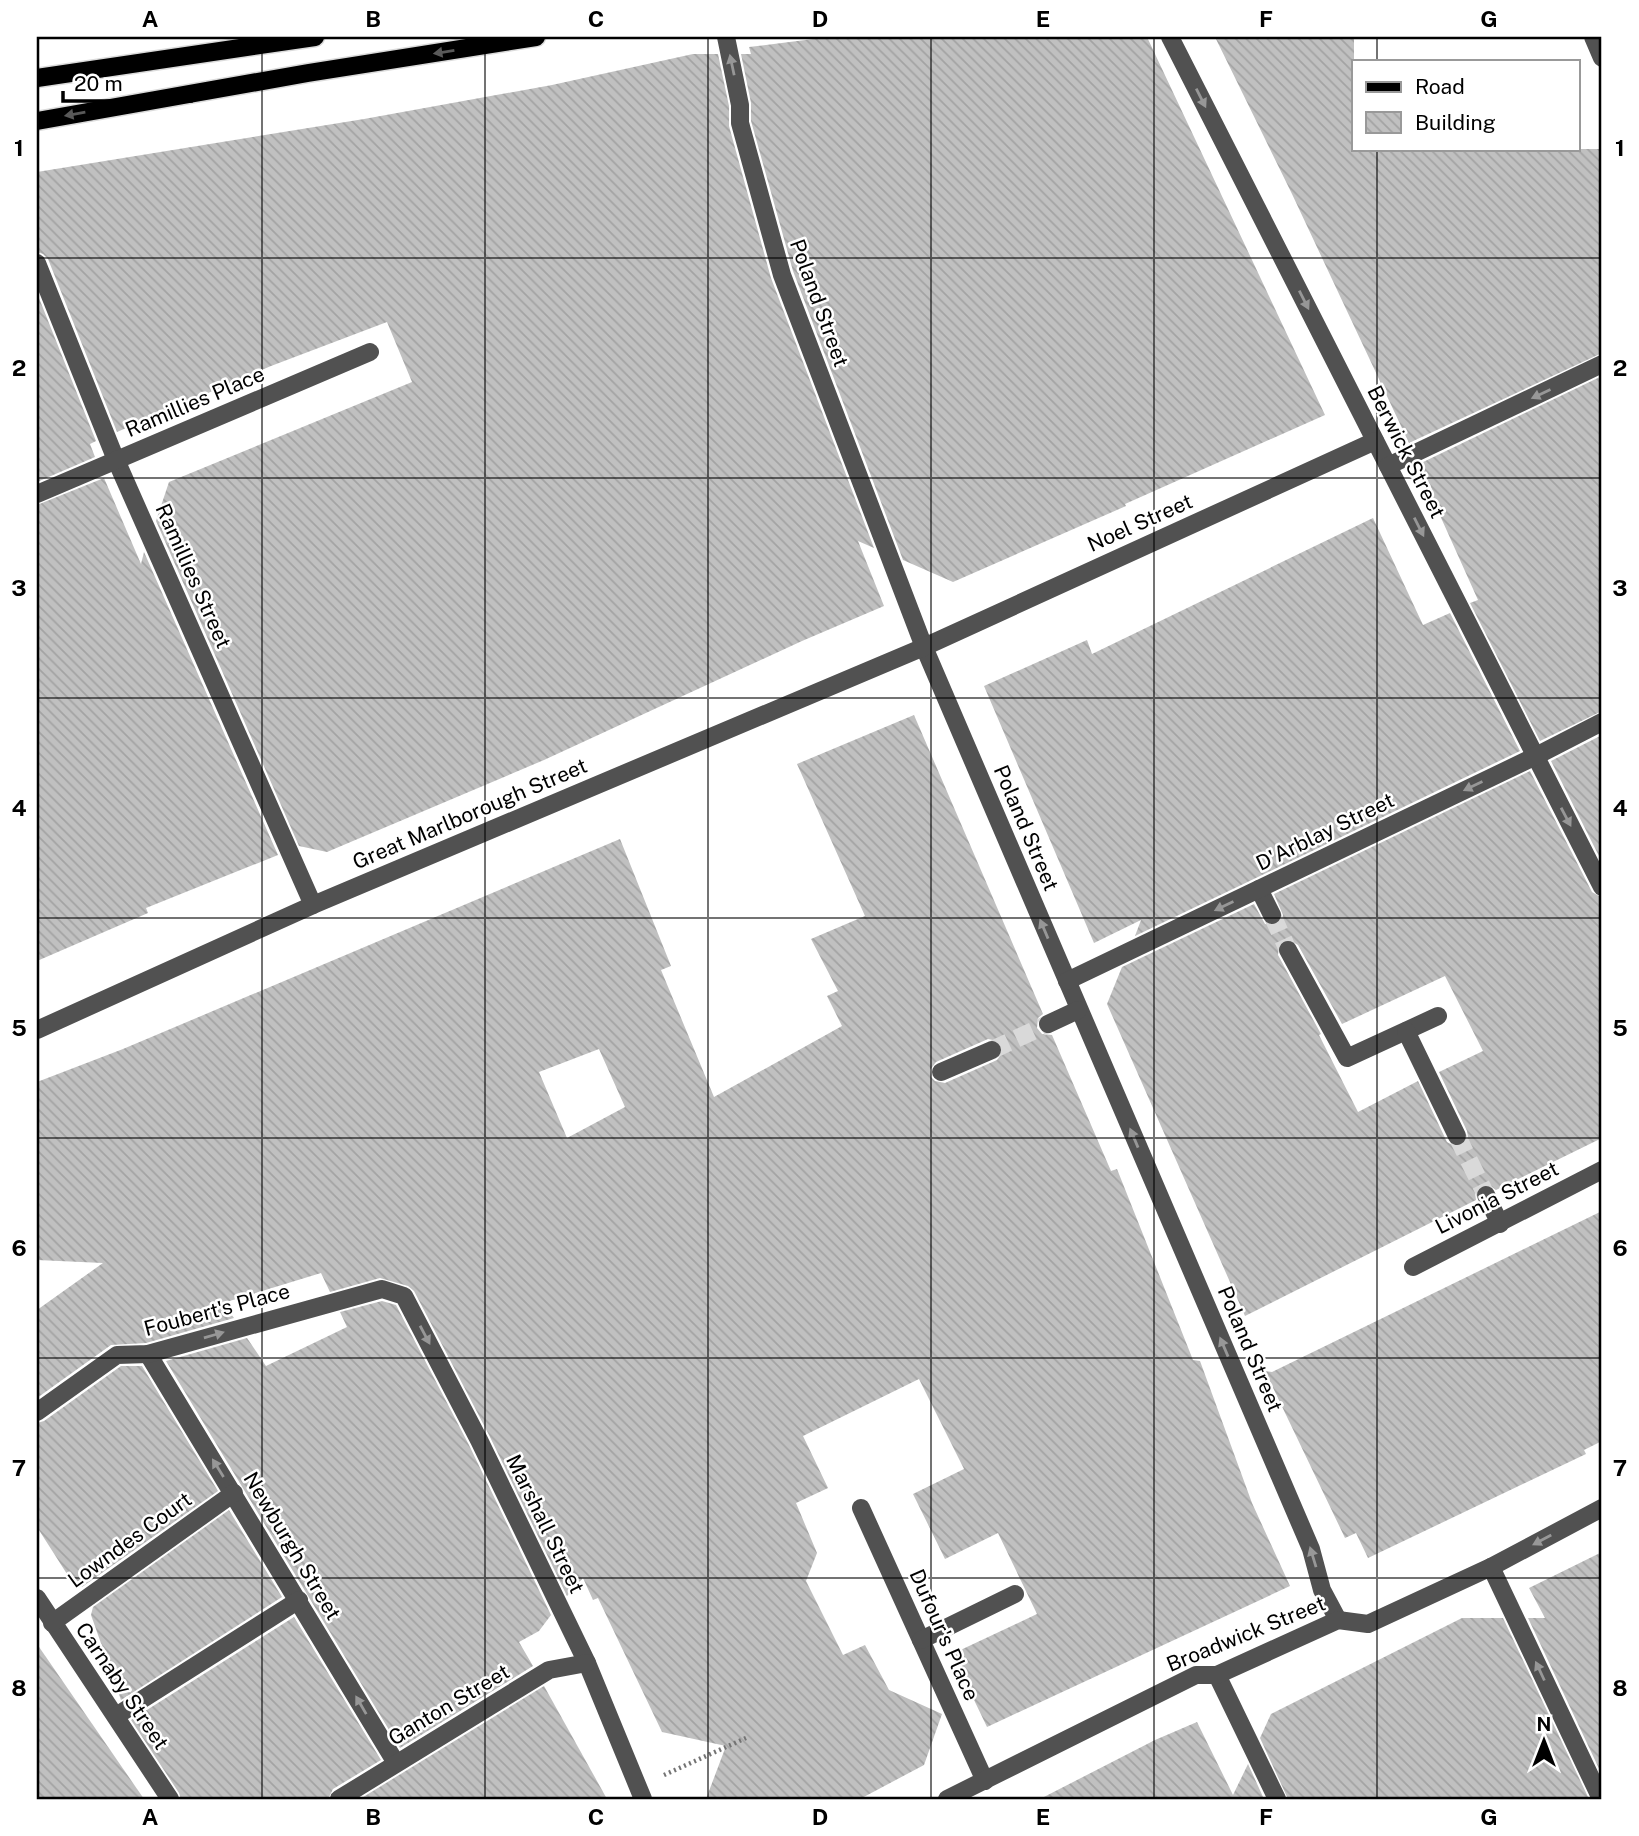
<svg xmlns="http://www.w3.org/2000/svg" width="1639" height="1836" font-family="'Public Sans',sans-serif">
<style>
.building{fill:url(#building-back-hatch);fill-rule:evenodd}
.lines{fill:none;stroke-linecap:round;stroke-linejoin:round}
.minor-tunnel{stroke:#d9d9d9;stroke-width:18;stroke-dasharray:18 9;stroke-linecap:butt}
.major-casing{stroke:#dbdbdb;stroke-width:21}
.path{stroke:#737373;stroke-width:4.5;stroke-dasharray:2 3.5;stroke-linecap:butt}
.minor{stroke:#515151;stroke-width:18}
.major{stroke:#000;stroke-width:18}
.oneway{fill:#595959}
.oneway2{fill:#979797}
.grid{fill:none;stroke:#000;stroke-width:2;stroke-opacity:0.55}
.labels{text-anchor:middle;stroke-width:5;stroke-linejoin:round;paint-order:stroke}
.street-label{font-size:21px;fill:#000;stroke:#fff}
.neatline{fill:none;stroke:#000;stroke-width:2.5}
.grid-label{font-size:23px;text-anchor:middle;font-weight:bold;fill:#000}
</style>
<defs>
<pattern id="building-back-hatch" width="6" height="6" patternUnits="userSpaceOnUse" patternTransform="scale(1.75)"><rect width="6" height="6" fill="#c0c0c0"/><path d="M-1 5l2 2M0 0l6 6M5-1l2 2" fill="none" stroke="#a3a3a3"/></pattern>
</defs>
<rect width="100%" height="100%" fill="#fff"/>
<!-- building -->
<g class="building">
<polygon points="829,37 1147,37 1325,415 1125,504 1126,506 953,582 903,560 793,271 751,121 751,103 741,54 751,54 749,47"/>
<polygon points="1215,37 1354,37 1354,149 1602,149 1602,353 1409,443 1292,194"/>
<polygon points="693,54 718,54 729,106 729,126 771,278 874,548 858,541 884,606 802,641 544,760 327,852 299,846 156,521 169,482 412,382 387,322 271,366 117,432 48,259 43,254 37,252 37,172 364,119 552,85"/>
<polygon points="37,293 96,441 90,444 95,457 37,482"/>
<polygon points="1602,376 1602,711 1540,741 1470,603 1478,600 1429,491 1432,489 1419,464"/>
<polygon points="104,478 141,564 144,552 278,855 146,908 148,913 37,961 37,505"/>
<polygon points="1373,518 1423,625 1450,613 1520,751 1135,936 1141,920 1094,943 984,686 1087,640 1092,654"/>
<path d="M914,715L1043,1014L1038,1018L1037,1028L1042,1034L1052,1035L1111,1171L1117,1169L1193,1360L1200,1361L1252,1503L1290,1586L987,1727L952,1654L1037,1614L998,1533L945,1559L913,1494L964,1469L919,1379L803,1436L828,1488L796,1503L817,1553L806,1581L843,1655L865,1645L889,1690L942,1714L924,1765L860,1799H706L726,1746L662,1732L598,1598L593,1600L583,1578L567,1596L489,1435L414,1291L408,1286L380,1278L330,1292L321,1273L223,1303L234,1318L146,1343L111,1345L37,1398V1310L103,1263L37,1260V1082L123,1049L620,839L671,966L661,970L714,1097L842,1026L827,996L838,991L811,939L865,916L797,764ZM988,1039L998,1041L1003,1046V1052L997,1060L945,1083L935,1081L931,1077L930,1070L936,1062ZM599,1049L625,1107L567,1138L539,1072Z"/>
<polygon points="1602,735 1602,862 1551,761"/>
<path d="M1530,771L1592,892L1602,898V1138L1496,1190L1488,1184L1480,1185L1475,1193L1476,1200L1245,1316L1107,1004L1122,967L1254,904L1265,924L1276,925L1282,921L1283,915L1274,894ZM1288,939L1298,945L1342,1024L1445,976L1483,1051L1439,1072L1467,1131L1468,1137L1463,1146L1456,1147L1447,1142L1418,1081L1358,1112L1319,1035L1321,1034L1278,955L1279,944Z"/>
<polygon points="1602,1211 1602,1441 1584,1450 1586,1454 1368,1558 1356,1533 1345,1538 1265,1371 1272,1372"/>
<polygon points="382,1301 396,1305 469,1445 551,1615 539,1631 519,1642 533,1666 400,1748 166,1361 247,1338 266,1366 347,1327 340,1312"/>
<polygon points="121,1366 142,1366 218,1491 82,1587 74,1585 37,1527 37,1423 44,1421"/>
<polygon points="229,1510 282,1597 121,1700 91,1615 93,1607"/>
<polygon points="1602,1552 1602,1775 1528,1618 1545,1618 1529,1588"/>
<polygon points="294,1617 381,1760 333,1789 328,1799 181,1799 179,1793 131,1720"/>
<polygon points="1462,1618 1503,1618 1589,1799 1288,1799 1260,1738 1271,1714"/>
<polygon points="37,1644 144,1799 37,1799"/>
<polygon points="544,1686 607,1799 360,1799"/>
<polygon points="1197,1722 1233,1795 1248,1764 1264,1799 1040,1799 1155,1740"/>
</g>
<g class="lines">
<!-- minor-tunnel -->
<g class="minor-tunnel">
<polyline points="1272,915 1288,950"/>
<polyline points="992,1050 1048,1024"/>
<polyline points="1457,1136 1486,1195"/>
</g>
<defs>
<g id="major">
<polyline points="37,78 315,37"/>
<polyline points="37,121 308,73 536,37"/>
</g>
</defs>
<!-- major casing -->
<use href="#major" class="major-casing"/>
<!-- path -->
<polyline class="path" points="664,1775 746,1738"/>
<!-- minor -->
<g class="minor">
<polyline points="726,37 740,105 740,123 782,275 924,647 1311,1549 1322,1590 1338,1620"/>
<polyline points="1170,37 1602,887"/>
<polyline points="1593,37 1602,58"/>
<polyline points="37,263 116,460 313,905"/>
<polyline points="1388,466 1602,364"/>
<polyline points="37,494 370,352"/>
<polyline points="1259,889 1272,915"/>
<polyline points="1288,950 1347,1058 1438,1016"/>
<polyline points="1067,981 1534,757 1602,722"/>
<polyline points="1048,1024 1078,1010"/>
<polyline points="37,1030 313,905 924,647 1375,441"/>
<polyline points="1406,1031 1457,1136"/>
<polyline points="941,1072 992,1050"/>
<polyline points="1486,1195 1500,1224"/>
<polyline points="1413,1267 1602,1170"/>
<polyline points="148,1354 396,1763"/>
<polyline points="37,1412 117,1355 148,1354 382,1289 404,1296 479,1440 587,1663 643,1799"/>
<polyline points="861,1508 985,1781"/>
<polyline points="1491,1567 1601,1799"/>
<polyline points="37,1598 170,1799"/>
<polyline points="52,1623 234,1493"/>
<polyline points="921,1640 1015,1594"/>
<polyline points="1217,1675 1277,1799"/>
<polyline points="116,1716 299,1600"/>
<polyline points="339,1799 549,1670 587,1663"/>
<polyline points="947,1799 1196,1675 1217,1675 1338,1620 1368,1624 1491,1567 1602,1508"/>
</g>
<!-- major -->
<use href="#major" class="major"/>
</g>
<!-- one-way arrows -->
<defs><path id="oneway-solid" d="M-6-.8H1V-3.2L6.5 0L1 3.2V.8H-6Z" transform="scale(1.75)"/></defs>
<g class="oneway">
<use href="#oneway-solid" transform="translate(444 52) rotate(171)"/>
<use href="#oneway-solid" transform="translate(75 114) rotate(170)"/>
</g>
<g class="oneway2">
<use href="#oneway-solid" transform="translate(732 65) rotate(-102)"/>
<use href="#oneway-solid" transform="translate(1201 98) rotate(63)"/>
<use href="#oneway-solid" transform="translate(1304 300) rotate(63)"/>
<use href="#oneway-solid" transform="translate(1541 394) rotate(155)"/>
<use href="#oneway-solid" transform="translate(1419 527) rotate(63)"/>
<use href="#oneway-solid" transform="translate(1473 786) rotate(154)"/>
<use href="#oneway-solid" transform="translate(1566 817) rotate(62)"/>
<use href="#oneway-solid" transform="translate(1224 906) rotate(154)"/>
<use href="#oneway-solid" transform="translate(1044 929) rotate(-113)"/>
<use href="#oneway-solid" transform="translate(1134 1138) rotate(-113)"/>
<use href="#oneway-solid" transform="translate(214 1335) rotate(-16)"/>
<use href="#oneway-solid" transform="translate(425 1335) rotate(62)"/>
<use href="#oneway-solid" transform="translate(1224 1347) rotate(-113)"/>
<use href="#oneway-solid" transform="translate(218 1468) rotate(-122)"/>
<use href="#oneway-solid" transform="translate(1542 1540) rotate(152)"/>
<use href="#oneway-solid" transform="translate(1313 1557) rotate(-107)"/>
<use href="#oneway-solid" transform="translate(1540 1671) rotate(-115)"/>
<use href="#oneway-solid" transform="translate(361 1705) rotate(-120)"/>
</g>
<!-- grid -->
<path class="grid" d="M262,37V1799M485,37V1799M708,37V1799M931,37V1799M1154,37V1799M1377,37V61M1377,149V1799M37,258H1602M37,478H1602M37,698H1602M37,918H1602M37,1138H1602M37,1358H1602M37,1578H1602"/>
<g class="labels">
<!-- street labels -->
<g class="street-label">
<text transform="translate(819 303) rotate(70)" y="7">Poland Street</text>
<text transform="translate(195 402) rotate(-23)" y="7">Ramillies Place</text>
<text transform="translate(1406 452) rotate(63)" y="7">Berwick Street</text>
<text transform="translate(1140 523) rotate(-24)" y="7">Noel Street</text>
<text transform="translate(193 576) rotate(66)" y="7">Ramillies Street</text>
<text transform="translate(470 814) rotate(-23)" y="7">Great Marlborough Street</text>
<text transform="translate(1026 828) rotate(67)" y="7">Poland Street</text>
<text transform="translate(1325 832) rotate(-26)" y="7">D'Arblay Street</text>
<text transform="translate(1497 1198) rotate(-27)" y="7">Livonia Street</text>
<text transform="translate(217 1310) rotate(-15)" y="7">Foubert's Place</text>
<text transform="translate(1250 1349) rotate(67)" y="7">Poland Street</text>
<text transform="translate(545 1524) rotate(64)" y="7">Marshall Street</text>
<text transform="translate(130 1540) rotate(-36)" y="7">Lowndes Court</text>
<text transform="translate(292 1546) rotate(59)" y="7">Newburgh Street</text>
<text transform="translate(1246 1634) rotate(-22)" y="7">Broadwick Street</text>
<text transform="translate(944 1635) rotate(66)" y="7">Dufour's Place</text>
<text transform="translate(122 1686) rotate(56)" y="7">Carnaby Street</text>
<text transform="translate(449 1705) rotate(-31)" y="7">Ganton Street</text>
</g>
</g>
<!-- border -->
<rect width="1639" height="1836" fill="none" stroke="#ffffff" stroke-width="77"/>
<!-- legend -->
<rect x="1352" y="60" width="228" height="91" fill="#ffffff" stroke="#999999" stroke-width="2"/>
<rect x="1366" y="82" width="35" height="10" fill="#000000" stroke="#999999" stroke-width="2"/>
<text x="1415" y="94" font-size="21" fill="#000000">Road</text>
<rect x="1366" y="112" width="35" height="21" fill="url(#building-back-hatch)" stroke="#999999" stroke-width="2"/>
<text x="1415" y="130" font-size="21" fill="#000000">Building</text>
<!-- north arrow -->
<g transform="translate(1544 1741)" stroke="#ffffff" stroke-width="5" paint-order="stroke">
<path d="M0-5L12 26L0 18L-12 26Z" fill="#000000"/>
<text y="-10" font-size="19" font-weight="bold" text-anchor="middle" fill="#000000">N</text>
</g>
<!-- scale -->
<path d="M63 91v10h128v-10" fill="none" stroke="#000000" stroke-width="3.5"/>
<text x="74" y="91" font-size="21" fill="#000000" stroke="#ffffff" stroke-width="5" paint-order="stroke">20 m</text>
<rect x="38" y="38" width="1562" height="1760" class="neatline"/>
<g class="grid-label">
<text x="150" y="27">A</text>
<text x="373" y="27">B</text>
<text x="596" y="27">C</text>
<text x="820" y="27">D</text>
<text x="1043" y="27">E</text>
<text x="1266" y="27">F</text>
<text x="1489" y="27">G</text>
<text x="19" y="156">1</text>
<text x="1620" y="156">1</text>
<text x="19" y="376">2</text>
<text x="1620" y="376">2</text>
<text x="19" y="596">3</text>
<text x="1620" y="596">3</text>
<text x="19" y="816">4</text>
<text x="1620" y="816">4</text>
<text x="19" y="1036">5</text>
<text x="1620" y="1036">5</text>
<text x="19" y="1256">6</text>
<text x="1620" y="1256">6</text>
<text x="19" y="1476">7</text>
<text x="1620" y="1476">7</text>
<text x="19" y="1696">8</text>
<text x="1620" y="1696">8</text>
<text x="150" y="1825">A</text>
<text x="373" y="1825">B</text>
<text x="596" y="1825">C</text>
<text x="820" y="1825">D</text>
<text x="1043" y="1825">E</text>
<text x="1266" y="1825">F</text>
<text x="1489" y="1825">G</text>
</g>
</svg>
